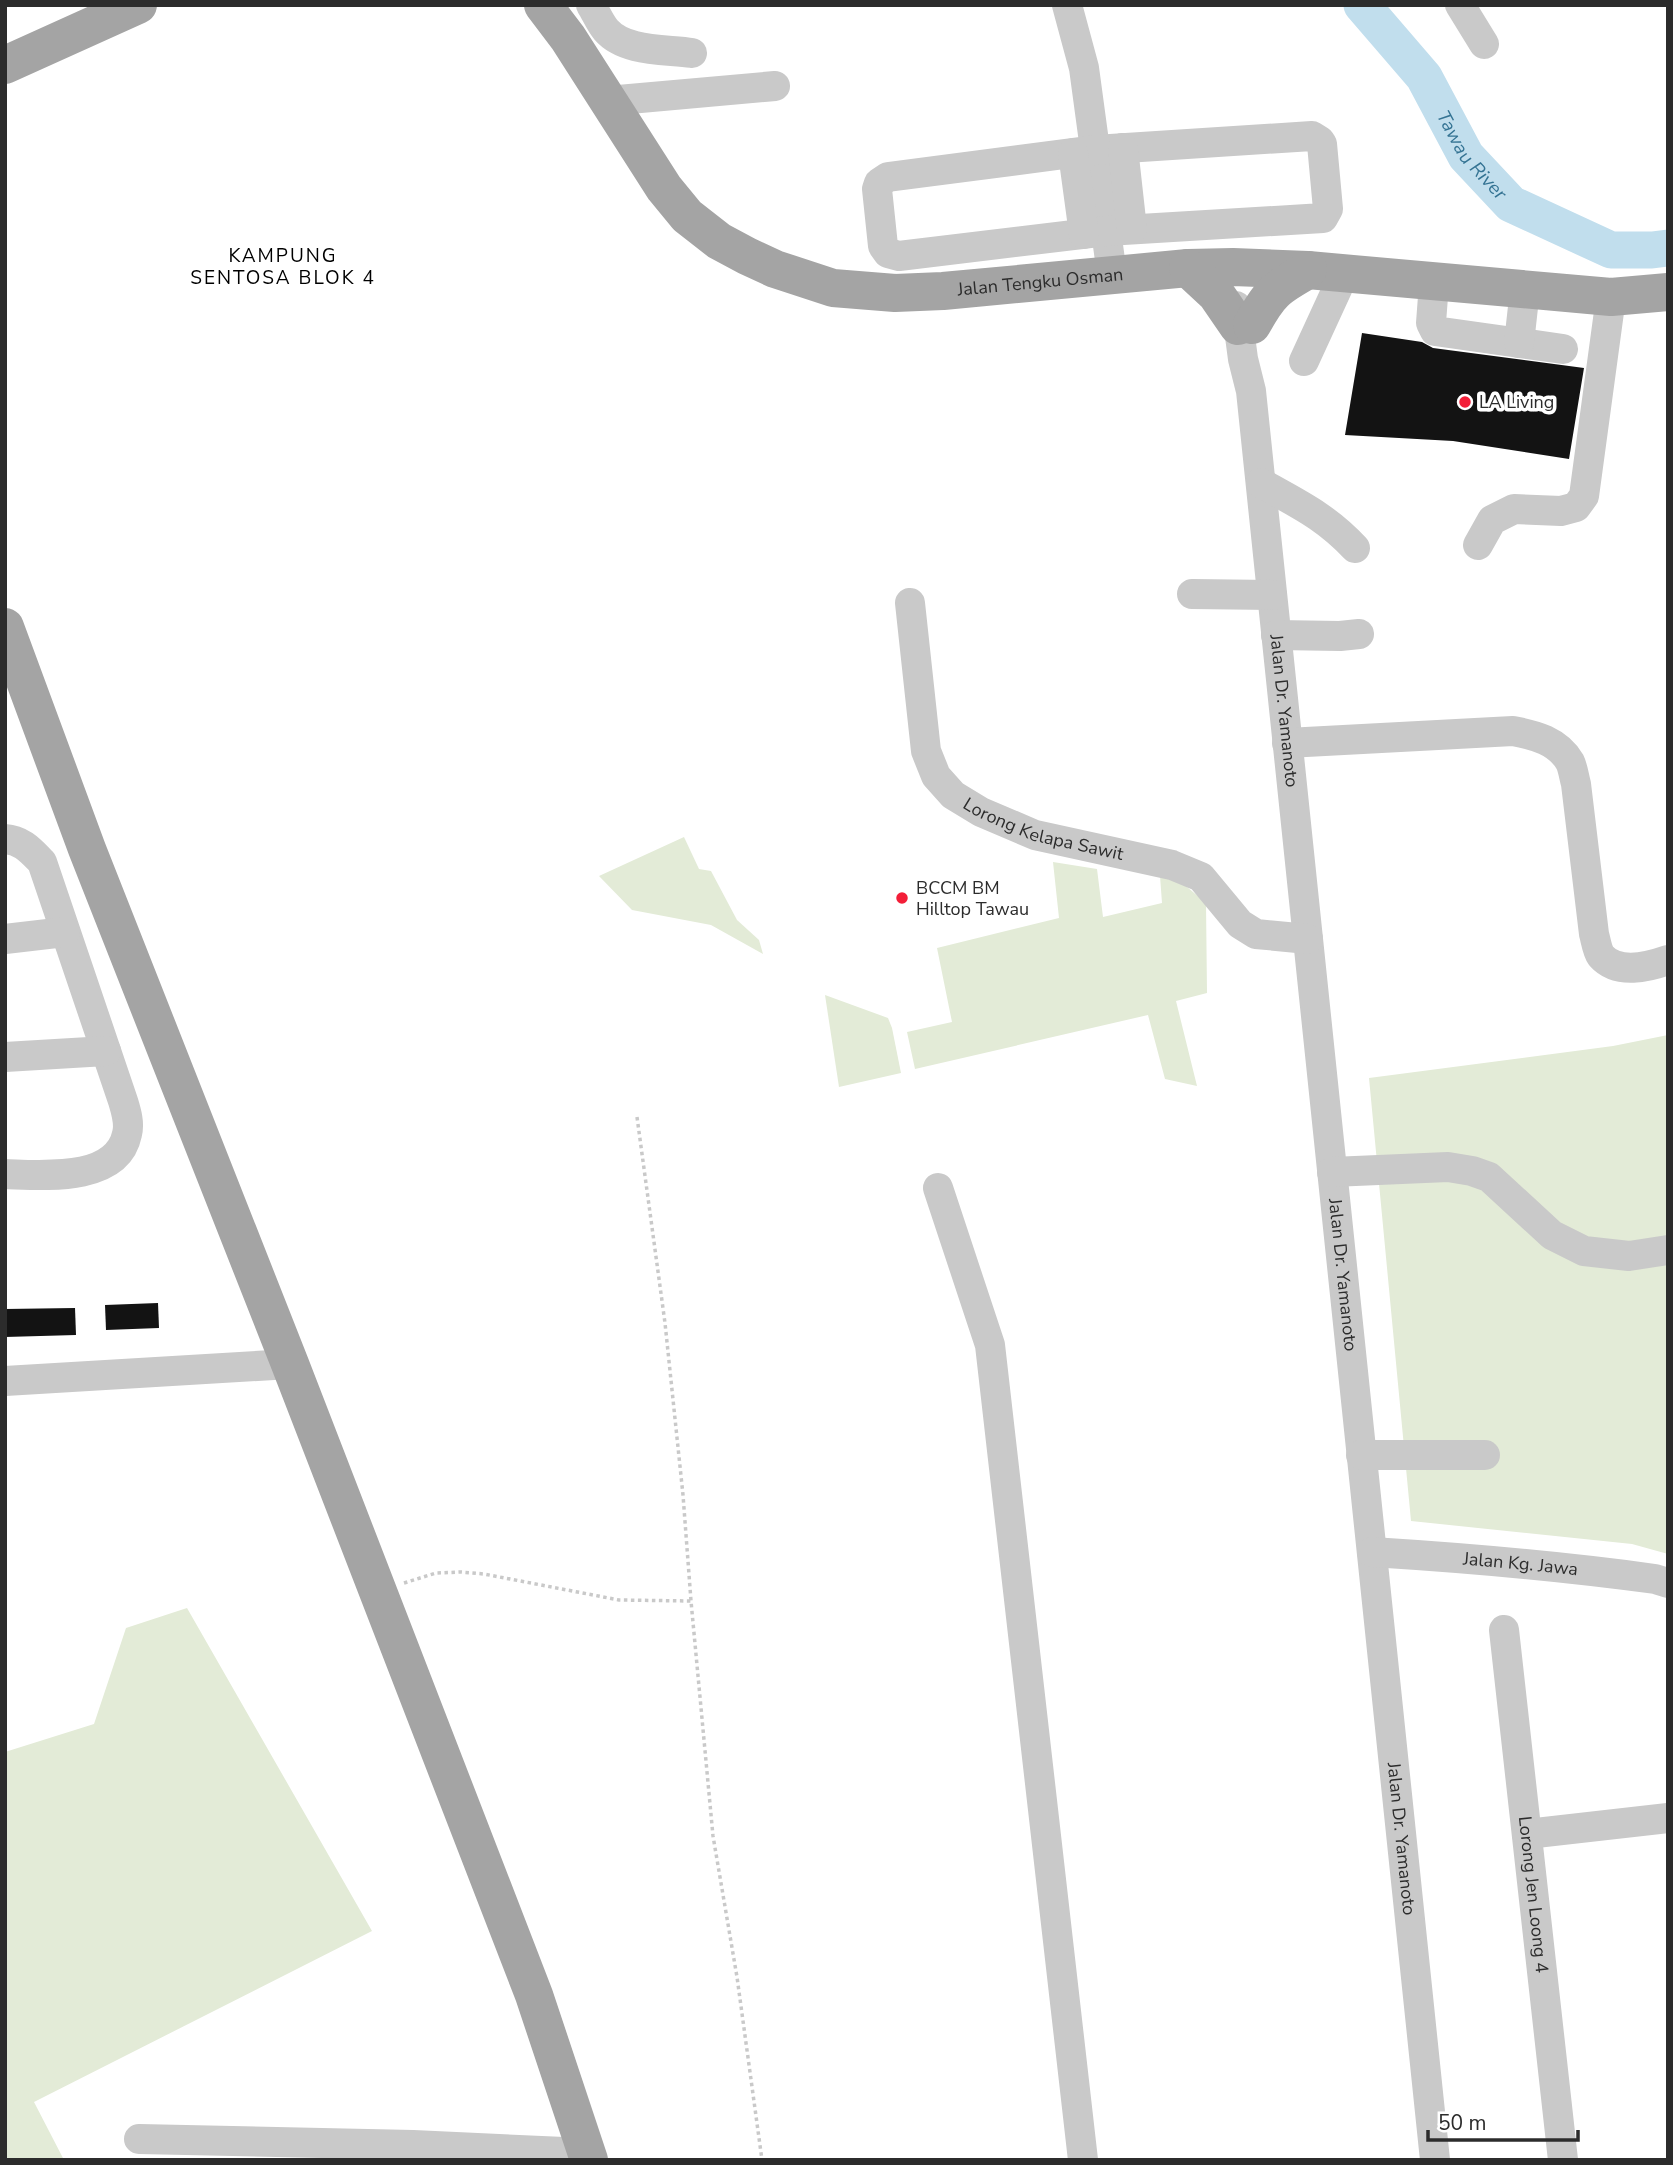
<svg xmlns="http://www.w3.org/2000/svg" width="1673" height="2165" font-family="'Nunito Sans',sans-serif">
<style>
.green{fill:#e3ebd7}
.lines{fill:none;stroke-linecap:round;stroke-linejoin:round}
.river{stroke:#c1deed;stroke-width:37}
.building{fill:#131313}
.path{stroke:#c9c9c9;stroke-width:3.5;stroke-dasharray:3.5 3.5;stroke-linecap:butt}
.minor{stroke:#c9c9c9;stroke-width:30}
.major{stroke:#a4a4a4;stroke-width:38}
.poi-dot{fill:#f31e38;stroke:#fff;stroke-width:2.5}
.labels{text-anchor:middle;stroke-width:7;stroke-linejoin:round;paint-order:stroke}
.street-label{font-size:18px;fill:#2c2c2c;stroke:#fff}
.poi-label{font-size:18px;fill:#2c2c2c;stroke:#fff;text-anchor:start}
.water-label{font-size:19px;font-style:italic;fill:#347393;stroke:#fff}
.neighbourhood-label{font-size:19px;letter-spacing:2px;fill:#000;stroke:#fff}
</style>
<rect width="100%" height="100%" fill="#fff"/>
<!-- green -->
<g class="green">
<polygon points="684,837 699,869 711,871 737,920 759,940 763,954 711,925 632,910 599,876"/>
<polygon points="1053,862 1097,869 1103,917 1162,903 1160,876 1180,881 1206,903 1207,993 1176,1001 1197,1086 1165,1079 1148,1015 915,1069 907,1032 952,1022 937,948 1059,918"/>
<polygon points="825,995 888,1018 892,1028 901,1073 839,1087"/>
<polygon points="1668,1035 1668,1554 1632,1544 1411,1521 1369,1078 1613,1046"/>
<polygon points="187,1608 372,1931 34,2102 64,2160 5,2160 5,1752 94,1724 126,1628"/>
</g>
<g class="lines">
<!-- river -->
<path class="river" id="s1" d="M1362,5L1424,77L1466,156L1511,204L1611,250H1652L1668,248"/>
</g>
<!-- building -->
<g class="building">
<polygon points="1362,333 1422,342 1433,348 1584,368 1569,459 1453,441 1345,435"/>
<polygon points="158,1303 159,1328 106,1330 105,1305"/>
<polygon points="75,1308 76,1335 5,1337 5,1309"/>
</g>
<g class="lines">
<!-- path -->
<g class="path">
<polyline points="637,1117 665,1323 683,1495 691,1601 713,1836 737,1977 762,2160"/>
<polyline points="404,1583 436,1573 461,1572 484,1574 619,1600 691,1601"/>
</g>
<!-- minor -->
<g class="minor">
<path d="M591,5C596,13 600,23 606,30C625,52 665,49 692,53"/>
<polyline points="1067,5 1084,68 1112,275"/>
<polyline points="1460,5 1484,44"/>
<polyline points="607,101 775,86"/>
<polygon points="1312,136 1320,141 1322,144 1328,209 1323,218 1107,231 899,256 888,253 883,246 877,189 879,183 888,177 1095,150"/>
<polyline points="1123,148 1132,229"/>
<polyline points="1073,153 1084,234"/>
<polyline points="1434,283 1431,323 1435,331 1563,349"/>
<path id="s2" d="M1236,306L1243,359L1251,391L1435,2160"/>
<polyline points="1519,343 1525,289"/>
<polyline points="1304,361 1344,274"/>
<path d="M1261,483C1298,504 1325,516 1355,548"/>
<polyline points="1478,545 1492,520 1514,509 1561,511 1576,507 1584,496 1611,297"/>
<polyline points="1192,594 1272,595"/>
<path id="s3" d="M910,603L926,751L936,776L953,795L981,812L1035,835L1172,865L1201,877L1240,924L1256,934L1308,939"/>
<polyline points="1276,635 1340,636 1359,634"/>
<path d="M1287,743L1513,731C1535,735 1558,741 1570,762C1573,768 1574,777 1576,784L1594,934C1596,941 1597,950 1601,956C1618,975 1648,967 1668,960"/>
<path d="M5,839C22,840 31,851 42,862L123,1101C126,1111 130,1123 127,1134C117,1183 41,1175 5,1174"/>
<polyline points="5,939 65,932"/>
<polyline points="5,1057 106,1051"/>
<polyline points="1332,1172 1448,1167 1472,1171 1489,1177 1552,1235 1584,1251 1629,1256 1668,1250"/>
<polyline points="938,1188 990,1345 1083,2160"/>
<polyline points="5,1381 290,1364"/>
<polyline points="1361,1455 1485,1455"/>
<path id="s4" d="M1372,1552C1467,1558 1561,1566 1655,1579L1668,1583"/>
<path id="s5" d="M1504,1630L1563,2160"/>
<polyline points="1527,1834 1668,1818"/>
<polyline points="139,2139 413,2145 564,2152 585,2147"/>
</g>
<!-- major -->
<g class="major">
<path id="s6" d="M543,5L568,38L664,188L687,216L719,241L747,256L775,269L833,288L895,293L943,291L1188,268L1233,267L1308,270L1611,297L1668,292"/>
<polyline points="5,65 138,5"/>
<polyline points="1188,268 1216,294 1238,326"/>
<path d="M1252,325C1270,292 1276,288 1308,270"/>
<polyline points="5,627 87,849 290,1364 534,1995 589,2160"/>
</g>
</g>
<!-- markers -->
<g class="poi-dot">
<circle cx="1465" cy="402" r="7"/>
<circle cx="902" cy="898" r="7"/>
</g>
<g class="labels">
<!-- street labels -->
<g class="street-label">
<text dy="6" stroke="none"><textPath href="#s6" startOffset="628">Jalan Tengku Osman</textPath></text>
<text dy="6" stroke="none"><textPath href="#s2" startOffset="408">Jalan Dr. Yamanoto</textPath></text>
<text dy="6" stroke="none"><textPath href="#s3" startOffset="299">Lorong Kelapa Sawit</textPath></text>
<text dy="6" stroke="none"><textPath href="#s2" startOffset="975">Jalan Dr. Yamanoto</textPath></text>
<text dy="6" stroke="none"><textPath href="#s4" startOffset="149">Jalan Kg. Jawa</textPath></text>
<text dy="6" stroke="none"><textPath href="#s2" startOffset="1542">Jalan Dr. Yamanoto</textPath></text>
<text dy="6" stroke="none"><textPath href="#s5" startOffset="266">Lorong Jen Loong 4</textPath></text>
</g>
<!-- poi labels -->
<g class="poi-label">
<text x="1479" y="408">LA Living</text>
<text x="916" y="894">BCCM BM<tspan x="916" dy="21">Hilltop Tawau</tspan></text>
</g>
<!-- water labels -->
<g class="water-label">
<text dy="7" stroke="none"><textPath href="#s1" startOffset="187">Tawau River</textPath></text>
</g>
<!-- neighbourhood labels -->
<g class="neighbourhood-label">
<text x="283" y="262">KAMPUNG<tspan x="283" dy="22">SENTOSA BLOK 4</tspan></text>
</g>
</g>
<!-- border -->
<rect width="1673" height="2165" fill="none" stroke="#2c2c2c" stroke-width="14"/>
<!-- scale -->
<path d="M1428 2130v10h150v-10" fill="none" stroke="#2c2c2c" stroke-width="3.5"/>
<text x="1438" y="2130" font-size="21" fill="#2c2c2c" stroke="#ffffff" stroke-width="5" paint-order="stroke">50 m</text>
</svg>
